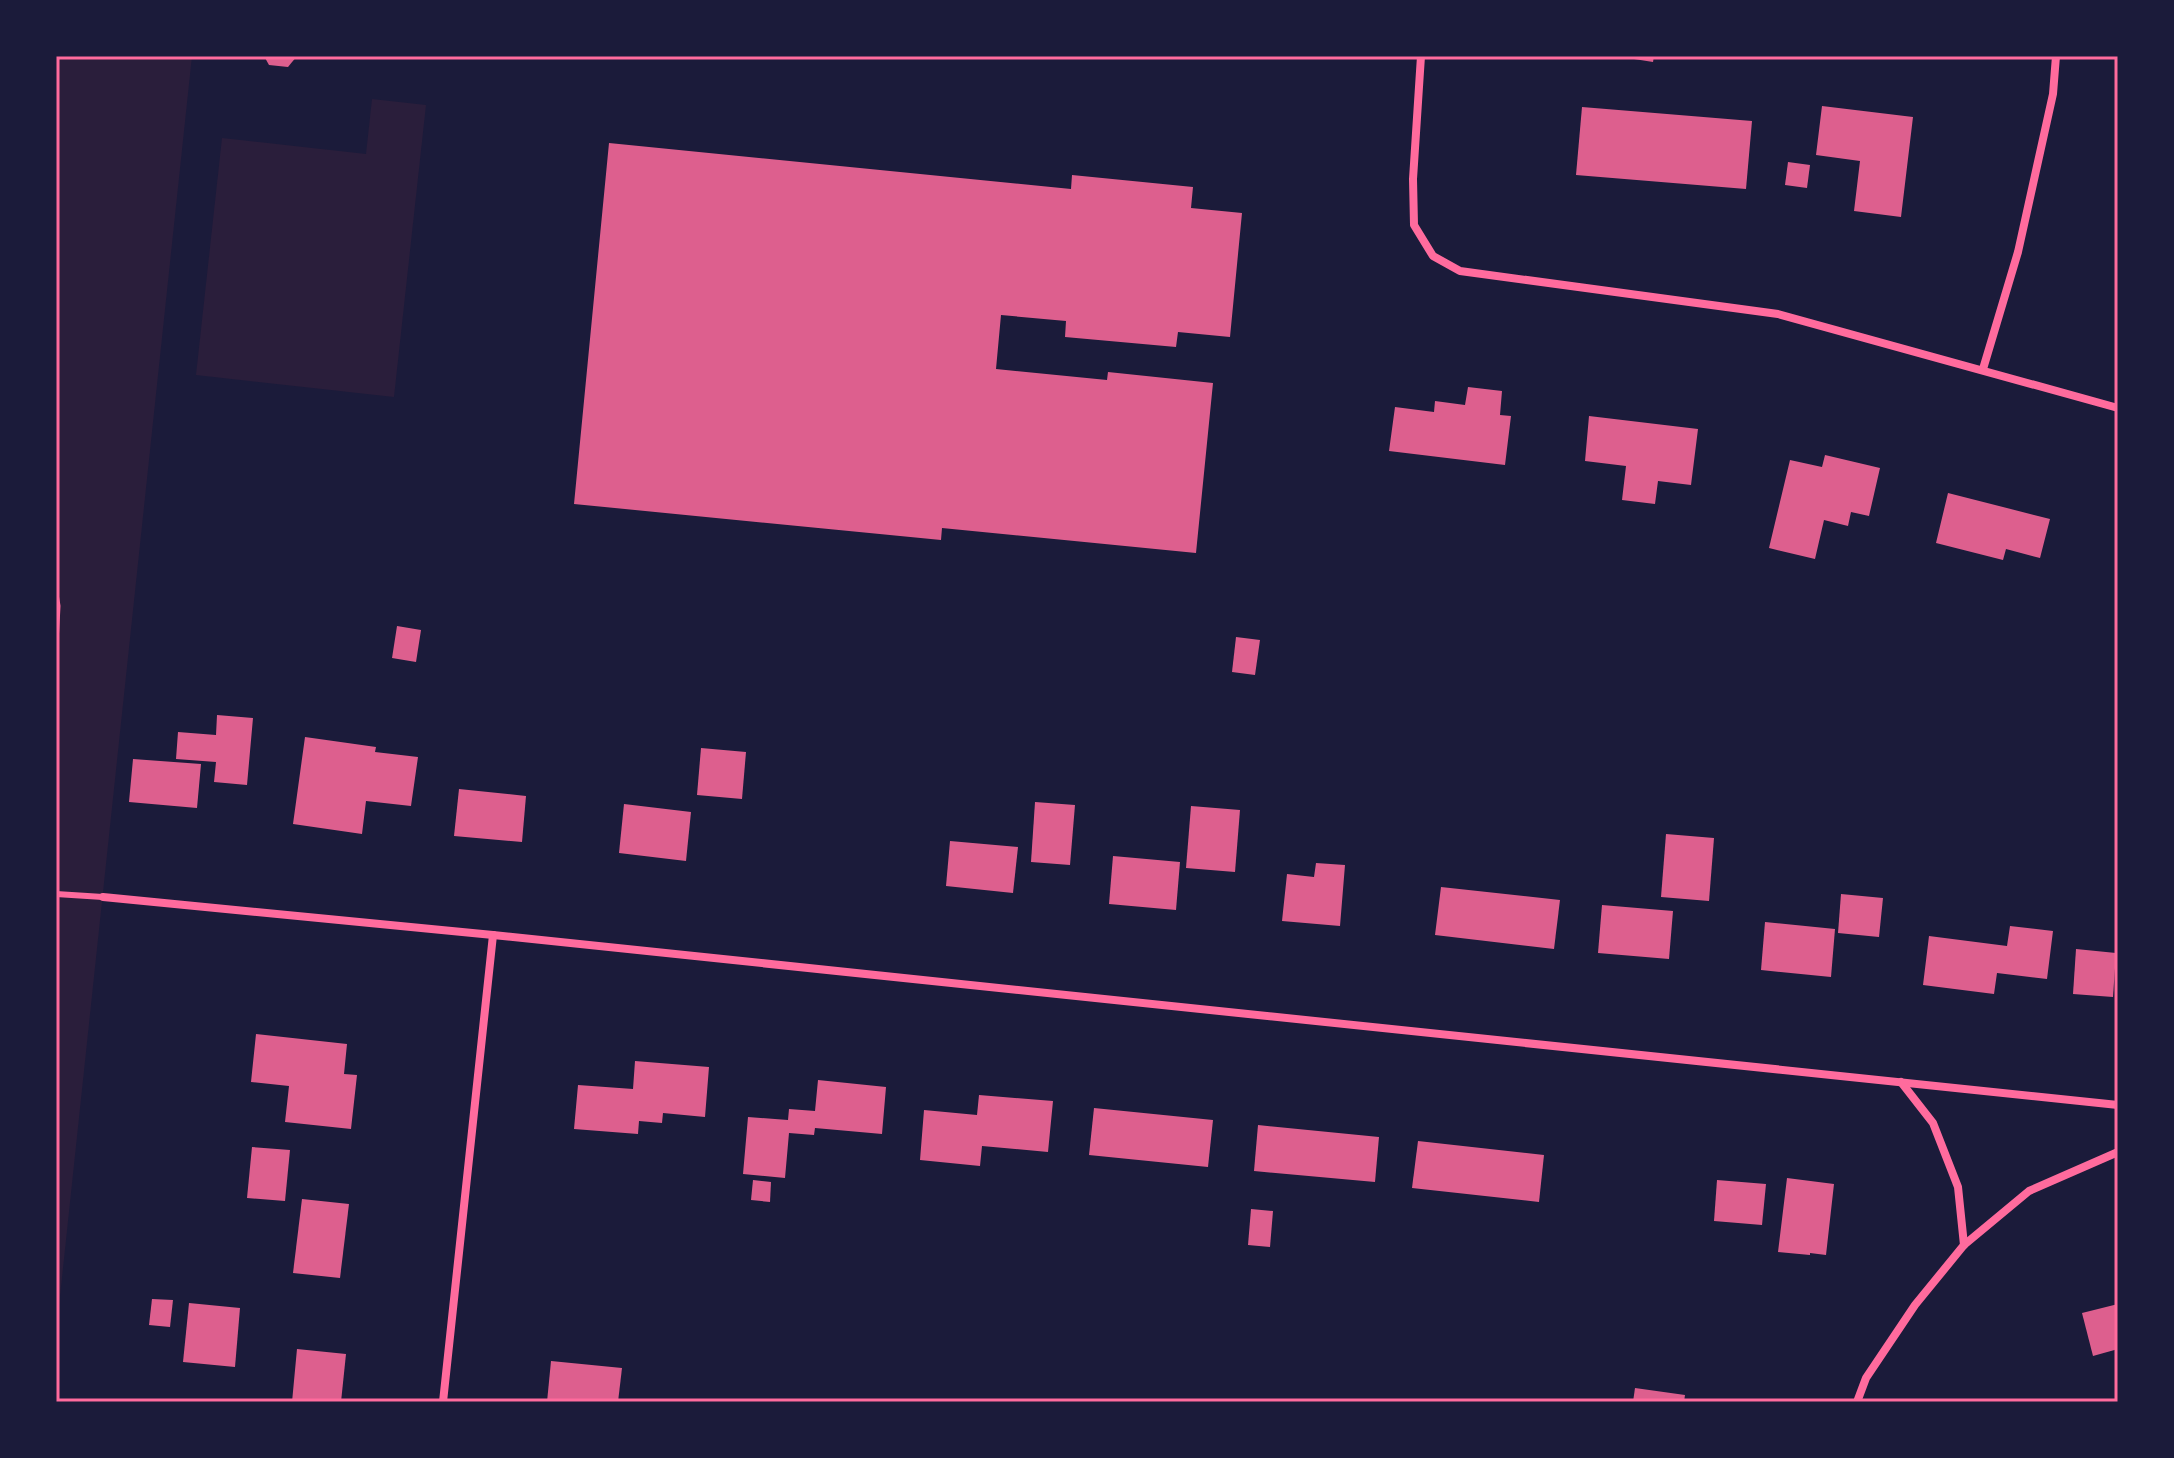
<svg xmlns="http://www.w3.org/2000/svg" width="2174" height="1458" font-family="'Sofia Sans Condensed',sans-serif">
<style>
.green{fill:#2a1e3b}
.building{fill:#dd5f8e}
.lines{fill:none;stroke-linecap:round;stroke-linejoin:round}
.path{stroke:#ff6b9d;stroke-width:5}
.service{stroke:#ff6b9d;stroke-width:6}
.minor{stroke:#ff6b9d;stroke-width:8}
.neatline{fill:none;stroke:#ff6b9d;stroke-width:3}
</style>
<rect width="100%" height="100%" fill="#1b1b3a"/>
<!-- green -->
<g class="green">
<polygon points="56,56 192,56 56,1334"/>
<polygon points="372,99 426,105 394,397 196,375 222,138 366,154"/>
</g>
<!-- building -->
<g class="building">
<polygon points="264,56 297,56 288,67 269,65"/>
<polygon points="1635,56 1654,56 1653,62 1634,59"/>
<polygon points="1822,106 1913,117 1901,217 1854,211 1860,161 1816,155"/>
<polygon points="1582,107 1752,121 1746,189 1576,175"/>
<polygon points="609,143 1071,189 1072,175 1193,187 1191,208 1242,213 1230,337 1178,332 1176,347 1065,337 1066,321 1001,315 996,369 1107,380 1108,372 1213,383 1196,553 942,528 941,540 574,504"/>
<polygon points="1788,162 1810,165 1807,188 1785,185"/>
<polygon points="1468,387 1502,391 1500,415 1511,416 1505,465 1389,451 1395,407 1434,412 1435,401 1465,405"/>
<polygon points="1589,416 1698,429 1691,485 1658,481 1655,504 1622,500 1626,466 1585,461"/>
<polygon points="1825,455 1880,468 1869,516 1851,512 1848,526 1824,520 1815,559 1769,548 1790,460 1822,467"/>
<polygon points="1948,493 2050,519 2040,558 2006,549 2003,560 1936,543"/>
<polygon points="397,626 421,630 416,662 392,658"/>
<polygon points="1236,637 1260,640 1255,675 1232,672"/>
<polygon points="217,715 253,718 247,785 214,782 216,762 176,759 178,732 216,735"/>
<polygon points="305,737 376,747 375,752 418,757 411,806 366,801 362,834 293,824"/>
<polygon points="701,748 746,752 742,799 697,795"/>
<polygon points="133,759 201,764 197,808 129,802"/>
<polygon points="459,789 526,796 522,842 454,836"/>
<polygon points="1035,802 1075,805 1070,865 1031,862"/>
<polygon points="624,804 691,812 686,861 619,853"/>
<polygon points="1191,806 1240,810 1235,872 1186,868"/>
<polygon points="1666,834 1714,838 1709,901 1661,897"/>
<polygon points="950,841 1018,847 1013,893 946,886"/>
<polygon points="1113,856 1180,862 1176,910 1109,904"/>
<polygon points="1316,863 1345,865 1340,926 1282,921 1287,874 1314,877"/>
<polygon points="1441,887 1560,900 1554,949 1435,935"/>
<polygon points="1841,894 1883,898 1879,937 1838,933"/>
<polygon points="1602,905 1673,911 1669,959 1598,953"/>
<polygon points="1765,922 1835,929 1831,977 1761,970"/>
<polygon points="2010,926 2053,931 2047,979 1997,973 1994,994 1923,985 1929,936 2007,946"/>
<polygon points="2076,949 2116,953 2113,997 2073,994"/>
<polygon points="256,1034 347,1044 344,1074 357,1075 351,1129 285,1122 289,1086 251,1082"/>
<polygon points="635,1061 709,1067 705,1117 663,1113 662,1123 639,1121 638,1134 574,1129 578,1085 633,1089"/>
<polygon points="818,1080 886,1087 882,1134 815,1128 814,1135 789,1133 785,1178 743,1174 748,1117 788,1120 789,1109 815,1111"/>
<polygon points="979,1095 1053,1101 1048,1152 982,1146 980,1166 920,1160 924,1110 977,1115"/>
<polygon points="1094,1108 1213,1120 1208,1167 1089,1155"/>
<polygon points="1258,1125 1379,1137 1375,1182 1254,1171"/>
<polygon points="1418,1141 1544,1155 1539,1202 1412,1188"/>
<polygon points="252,1147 290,1150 285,1201 247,1198"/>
<polygon points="1787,1178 1834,1184 1826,1255 1810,1253 1810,1255 1778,1252"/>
<polygon points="753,1180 771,1182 770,1202 751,1200"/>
<polygon points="1717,1180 1766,1184 1762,1225 1714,1221"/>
<polygon points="302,1199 349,1204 340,1278 293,1273"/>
<polygon points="1251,1209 1273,1211 1270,1247 1248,1245"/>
<polygon points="152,1299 173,1300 170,1327 149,1325"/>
<polygon points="189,1303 240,1308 235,1367 183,1362"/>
<polygon points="2118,1304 2118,1349 2093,1356 2082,1313"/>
<polygon points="297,1349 346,1354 341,1402 292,1402"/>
<polygon points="551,1361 622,1368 618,1402 547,1402"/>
<polygon points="1635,1388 1685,1395 1684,1402 1633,1402"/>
</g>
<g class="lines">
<!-- path -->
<polyline class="path" points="56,594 58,606 56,643"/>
<!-- service -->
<polyline class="service" points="56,894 103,897"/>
<!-- minor -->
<g class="minor">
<polyline points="1421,56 1413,179 1414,225 1433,256 1460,271 1778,314 2118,408"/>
<polyline points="1983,369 2018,252 2053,94 2056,56"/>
<polyline points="103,897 493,935 2118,1105"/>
<polyline points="1901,1082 1933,1123 1958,1187 1964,1245"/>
<polyline points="443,1402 493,935"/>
<polyline points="1857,1402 1866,1378 1915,1305 1964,1245 2029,1191 2118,1152"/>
</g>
</g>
<!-- border -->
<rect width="2174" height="1458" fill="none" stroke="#1b1b3a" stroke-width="116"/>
<rect x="58" y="58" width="2058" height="1342" class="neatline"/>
</svg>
